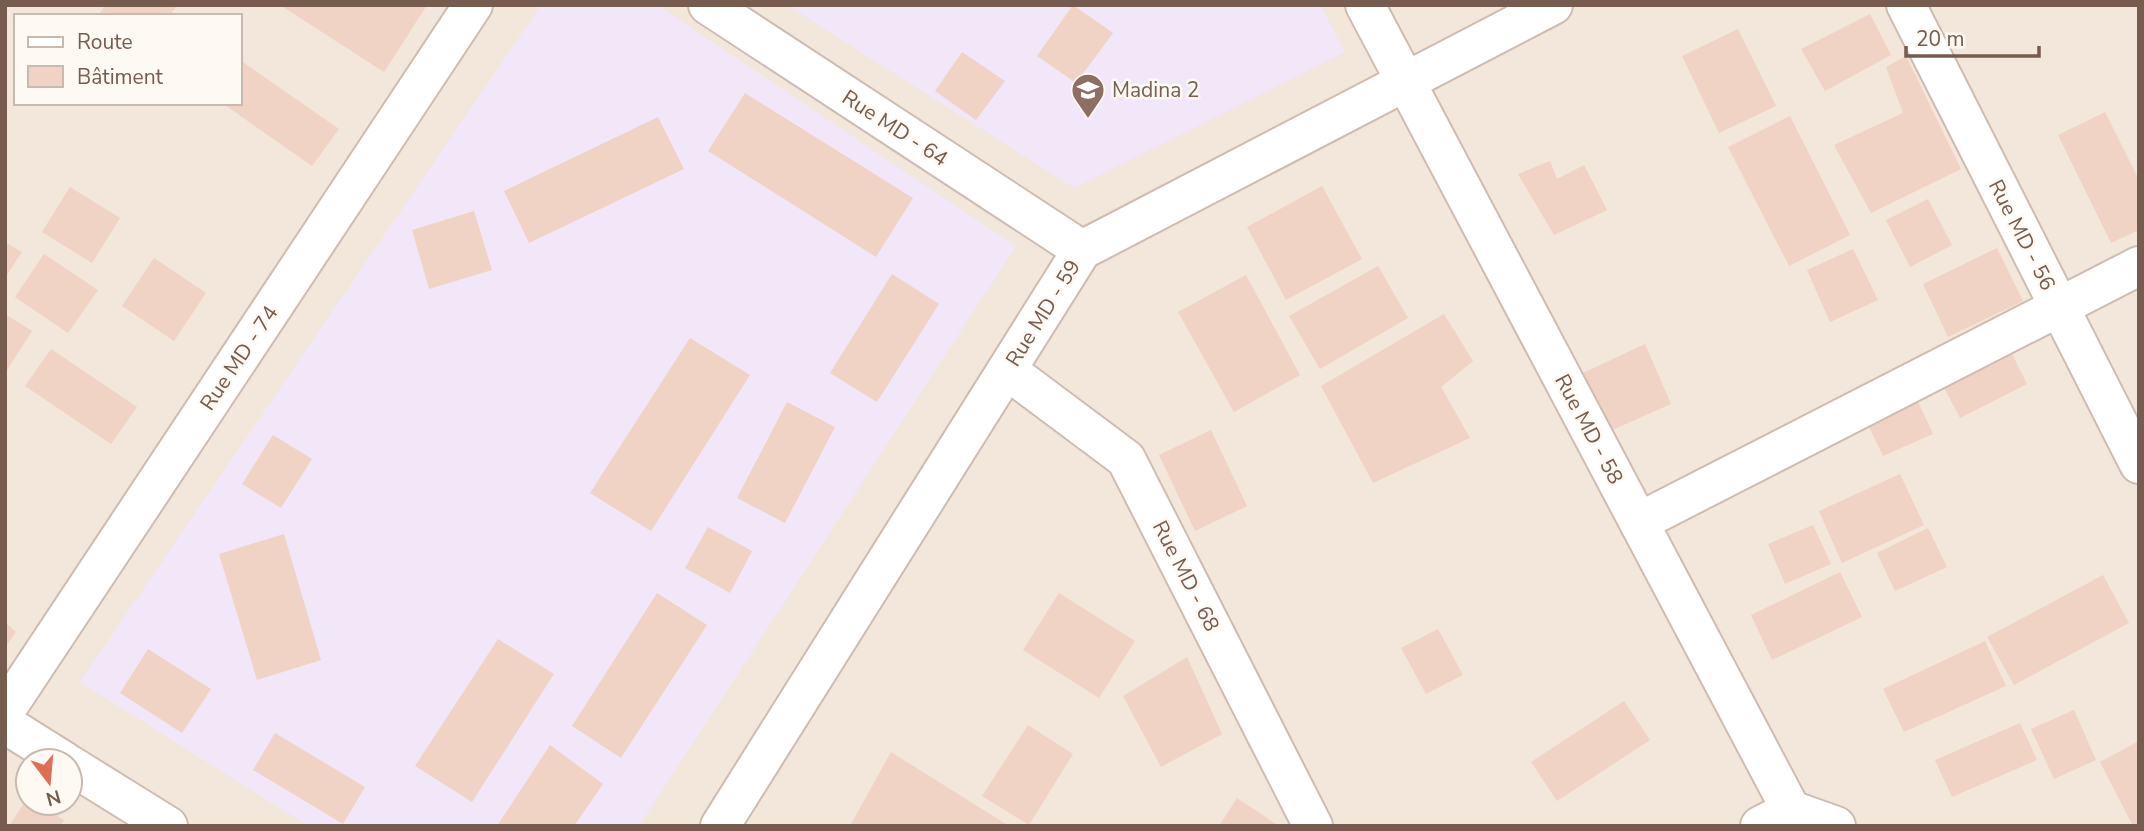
<svg xmlns="http://www.w3.org/2000/svg" width="2144" height="831" font-family="'Nunito Sans',sans-serif">
<style>
.residential{fill:#f3e6da;fill-rule:evenodd}
.education{fill:#f1e7f9}
.building{fill:#f0d3c4}
.lines{fill:none;stroke-linecap:round;stroke-linejoin:round}
.street-casing{stroke:#cebcb1;stroke-width:42}
.street{stroke:#fff;stroke-width:38}
.labels{text-anchor:middle;stroke-width:5;stroke-linejoin:round;paint-order:stroke}
.education-label{font-size:21px;fill:#785e54;stroke:#fef9f2;text-anchor:start}
.street-label{font-size:21px;fill:#765b4f;stroke:#fef9f2}
</style>
<rect width="100%" height="100%" fill="#fcf4eb"/>
<!-- residential -->
<path class="residential" d="M5,5H2139V826H5ZM16,16H240V103H16ZM28,761H70V803H28Z"/>
<!-- education -->
<g class="education">
<polygon points="541,5 657,5 1016,246 639,826 308,826 80,682"/>
<polygon points="787,5 1320,5 1345,52 1074,188"/>
</g>
<!-- building -->
<g class="building">
<polygon points="105,5 177,5 170,16 98,16"/>
<polygon points="280,5 427,5 384,72"/>
<polygon points="1073,5 1113,33 1076,83 1037,56"/>
<polygon points="1870,14 1891,55 1825,91 1801,49"/>
<polygon points="1738,29 1776,106 1719,133 1682,56"/>
<polygon points="962,52 1005,81 976,120 935,91"/>
<polygon points="1906,56 1961,169 1871,213 1834,145 1903,113 1886,67"/>
<polygon points="240,60 339,129 312,166 222,103 240,103"/>
<polygon points="745,93 913,198 876,257 708,151"/>
<polygon points="2105,112 2139,180 2139,230 2111,243 2058,135"/>
<polygon points="1790,116 1850,235 1789,266 1728,147"/>
<polygon points="658,117 684,169 529,243 504,191"/>
<polygon points="1550,161 1557,179 1584,165 1607,210 1554,235 1518,174"/>
<polygon points="1322,186 1362,259 1286,300 1247,227"/>
<polygon points="70,187 120,218 92,263 42,232"/>
<polygon points="1928,199 1952,245 1910,267 1886,220"/>
<polygon points="474,211 492,270 429,289 412,230"/>
<polygon points="5,242 22,252 5,278"/>
<polygon points="1997,248 2023,301 1948,337 1923,284"/>
<polygon points="1853,249 1878,300 1830,322 1807,270"/>
<polygon points="44,254 98,290 68,333 15,297"/>
<polygon points="154,258 206,293 174,341 122,306"/>
<polygon points="1378,266 1408,318 1320,369 1289,316"/>
<polygon points="892,274 939,304 877,402 830,373"/>
<polygon points="1246,275 1300,375 1234,412 1178,312"/>
<polygon points="5,314 32,331 5,373"/>
<polygon points="1444,314 1473,361 1441,387 1470,438 1373,483 1321,386"/>
<polygon points="690,338 750,375 651,531 590,493"/>
<polygon points="2005,340 2027,384 1960,418 1937,374"/>
<polygon points="1645,344 1671,404 1610,431 1583,373"/>
<polygon points="51,349 137,407 111,444 25,386"/>
<polygon points="1913,391 1933,434 1883,456 1863,414"/>
<polygon points="787,402 835,427 785,523 737,498"/>
<polygon points="1211,430 1247,506 1195,531 1159,455"/>
<polygon points="273,435 312,459 281,508 242,484"/>
<polygon points="1900,474 1924,525 1842,563 1819,511"/>
<polygon points="1813,525 1831,564 1785,584 1768,544"/>
<polygon points="708,527 752,551 730,593 685,568"/>
<polygon points="1928,528 1947,567 1895,591 1877,553"/>
<polygon points="284,534 321,660 257,680 219,554"/>
<polygon points="1840,572 1862,617 1772,660 1751,615"/>
<polygon points="2103,575 2129,623 2014,685 1987,637"/>
<polygon points="657,593 707,625 621,758 572,726"/>
<polygon points="1059,593 1135,641 1099,698 1023,650"/>
<polygon points="5,622 16,632 5,648"/>
<polygon points="1438,629 1463,675 1426,694 1401,648"/>
<polygon points="498,639 554,674 472,802 415,766"/>
<polygon points="1985,641 2006,686 1904,732 1883,689"/>
<polygon points="148,649 211,689 182,733 120,693"/>
<polygon points="1187,657 1222,734 1161,767 1123,696"/>
<polygon points="1624,701 1650,740 1557,801 1531,762"/>
<polygon points="2074,710 2096,760 2054,779 2031,729"/>
<polygon points="2020,723 2037,760 1952,797 1935,760"/>
<polygon points="1028,725 1073,754 1029,825 982,796"/>
<polygon points="275,733 365,787 343,824 253,770"/>
<polygon points="2139,741 2139,826 2133,826 2100,762"/>
<polygon points="550,745 603,784 574,826 497,826"/>
<polygon points="891,752 1009,826 850,826"/>
<polygon points="28,797 28,803 36,803 64,820 60,826 9,826"/>
<polygon points="1237,798 1276,824 1274,826 1219,826"/>
</g>
<g class="lines">
<defs>
<g id="street">
<polyline points="708,5 1082,250"/>
<polyline points="1365,5 1791,810 1836,826"/>
<polyline points="1906,5 2139,464"/>
<polyline points="1007,370 1126,459 1313,826"/>
<polyline points="1639,522 2139,266"/>
<polyline points="5,711 473,5"/>
<polyline points="5,724 64,761"/>
<polyline points="70,765 168,826"/>
<polyline points="720,826 1082,250 1553,5"/>
<polyline points="1760,826 1791,810"/>
</g>
</defs>
<!-- street casing -->
<use href="#street" class="street-casing"/>
<!-- street -->
<use href="#street" class="street"/>
</g>
<!-- icons -->
<defs>
<symbol id="school-pin" viewBox="-11 -11 22 30"><path d="M0 17L-7.5 6A9.5 9.5 0 1 1 7.5 6Z" fill="#8d6e63" stroke="#fef9f2"/><path d="M0-5L7-2L0 1L-7-2ZM-4 1L0 2.5L4 1V4Q0 6-4 4Z" fill="#fff"/></symbol>
</defs>
<g fill-rule="evenodd">
<use href="#school-pin" x="1069" y="71" width="38" height="52"/>
</g>
<g class="labels">
<!-- education labels -->
<g class="education-label">
<text x="1112" y="97">Madina 2</text>
</g>
<!-- street labels -->
<g class="street-label">
<text transform="translate(895 128) rotate(33)" y="7">Rue MD - 64</text>
<text transform="translate(2022 235) rotate(63)" y="7">Rue MD - 56</text>
<text transform="translate(1043 313) rotate(-58)" y="7">Rue MD - 59</text>
<text transform="translate(239 358) rotate(-56)" y="7">Rue MD - 74</text>
<text transform="translate(1589 429) rotate(62)" y="7">Rue MD - 58</text>
<text transform="translate(1186 576) rotate(63)" y="7">Rue MD - 68</text>
</g>
</g>
<!-- border -->
<rect width="2144" height="831" fill="none" stroke="#765b4f" stroke-width="14"/>
<!-- legend -->
<rect x="14" y="14" width="228" height="91" fill="#fef9f2" stroke="#c8bab1" stroke-width="2"/>
<rect x="28" y="37" width="35" height="10" fill="#ffffff" stroke="#c8bab1" stroke-width="2"/>
<text x="77" y="49" font-size="21" fill="#765b4f">Route</text>
<rect x="28" y="66" width="35" height="21" fill="#f0d3c4" stroke="#c8bab1" stroke-width="2"/>
<text x="77" y="84" font-size="21" fill="#765b4f">Bâtiment</text>
<!-- north arrow -->
<g transform="translate(49 782) rotate(164)"><circle r="33" fill="#fef9f2" stroke="#c8bab1" stroke-width="2"/>
<path d="M0-5L12 26L0 18L-12 26Z" fill="#df6e57"/>
<text y="-10" font-size="19" font-weight="bold" text-anchor="middle" fill="#765b4f">N</text>
</g>
<!-- scale -->
<path d="M1906 46v10h133v-10" fill="none" stroke="#765b4f" stroke-width="3.5"/>
<text x="1916" y="46" font-size="21" fill="#765b4f" stroke="#fef9f2" stroke-width="5" paint-order="stroke">20 m</text>
</svg>
